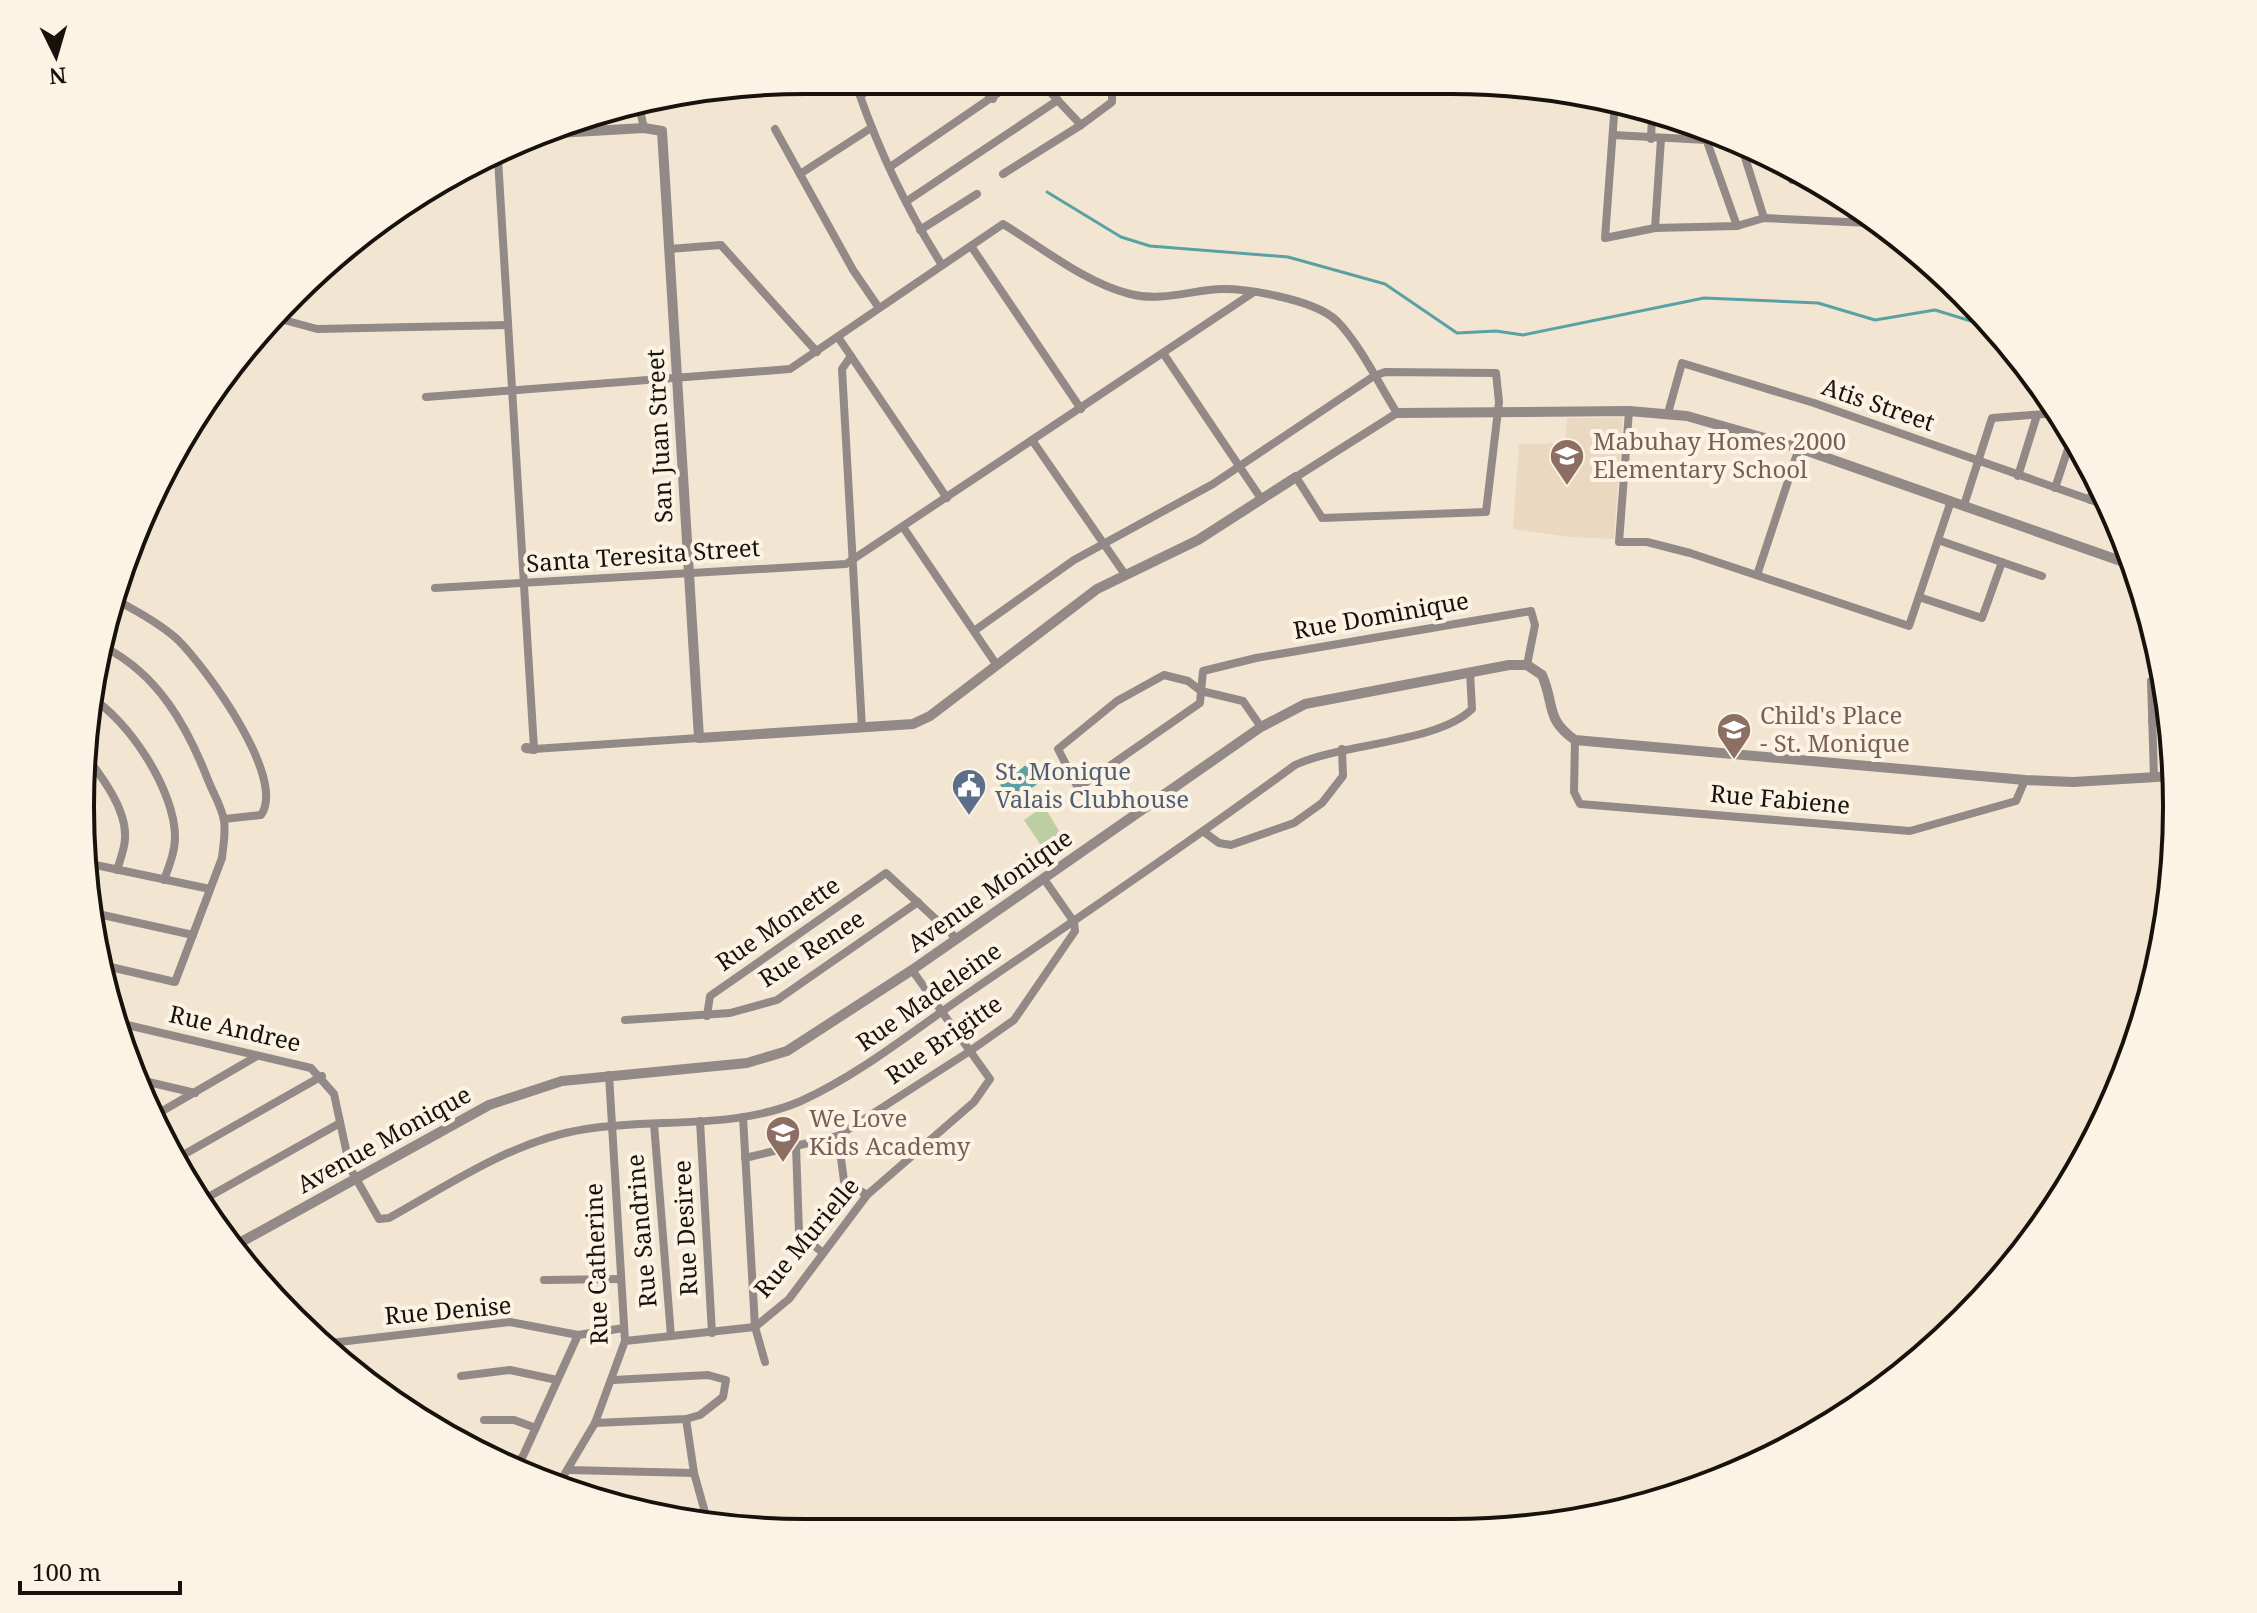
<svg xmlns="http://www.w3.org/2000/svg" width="2257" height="1613" font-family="'Noto Serif',serif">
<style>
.built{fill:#ead9c0}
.green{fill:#bbcfa3}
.water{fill:#5aa1a3}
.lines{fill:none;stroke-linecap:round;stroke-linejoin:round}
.stream{stroke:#5aa1a3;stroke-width:3}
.minor{stroke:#938987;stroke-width:8}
.tertiary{stroke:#938987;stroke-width:10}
.labels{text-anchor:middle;stroke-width:8;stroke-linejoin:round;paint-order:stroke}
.street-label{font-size:24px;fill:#17130c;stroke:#fdf3e4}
.education-label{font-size:24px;fill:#785e54;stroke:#fdf3e4;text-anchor:start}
.service-label{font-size:24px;fill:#4e5e75;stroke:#fdf3e4;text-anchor:start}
.rim{fill:none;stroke:#17130c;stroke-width:4}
</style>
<rect width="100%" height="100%" fill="#f2e6d3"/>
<!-- built -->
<polygon class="built" points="1567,418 1623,418 1614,539 1568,537 1513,529 1519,444 1565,443"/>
<!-- green -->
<polygon class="green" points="1044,806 1065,841 1046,853 1024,820"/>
<!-- water -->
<polygon class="water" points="1032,764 1039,769 1040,782 1012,802 1000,785 1026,765"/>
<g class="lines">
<!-- stream -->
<polyline class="stream" points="1047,192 1121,237 1150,246 1288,257 1385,284 1457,333 1496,331 1523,335 1704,298 1818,303 1875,320 1935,310 1997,329"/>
<!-- minor -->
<g class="minor">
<path d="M883,80L860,96C881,155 909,213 942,265"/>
<polyline points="974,80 993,99"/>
<polyline points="1049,91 1081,125"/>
<polyline points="638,102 644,128"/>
<polyline points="1615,102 1605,238 1655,228 1737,226 1764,218 1869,223"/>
<polyline points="775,129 853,270 879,308"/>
<polyline points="1613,135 1707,140"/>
<polyline points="1705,136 1737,226"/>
<polyline points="1651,139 1652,116"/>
<polyline points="1743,151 1764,218"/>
<polyline points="498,159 534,749 699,738"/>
<polyline points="890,167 1017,80"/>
<polyline points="1789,168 1792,180 1819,181"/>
<polyline points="800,174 871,128"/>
<polyline points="1003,174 1081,125 1112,102 1112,93 1100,80"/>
<polyline points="907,201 1058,100"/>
<polyline points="1655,228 1661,139"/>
<polyline points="920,230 977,194"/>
<polyline points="971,246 1081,409"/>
<polyline points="669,249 721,245 817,352"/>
<polyline points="273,317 317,329 508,325"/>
<polyline points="838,337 947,498"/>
<polyline points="1163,353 1262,500"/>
<polyline points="851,356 842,369 862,728"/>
<path d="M426,397L790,369L1003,224C1043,248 1085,283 1130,294C1157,301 1183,293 1209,290C1240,286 1314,299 1337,321C1359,343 1380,386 1397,413L1296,477L1322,518L1486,512L1499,402L1496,373L1385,372L1374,376L1213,484L1074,560L974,631"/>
<polyline points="1629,411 1619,542 1647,542 1690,553 1909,626 1951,501"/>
<polyline points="1668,413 1682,363 1814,403 2108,506"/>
<polyline points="1032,440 1124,573"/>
<polyline points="2018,476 2037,415"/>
<polyline points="2055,488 2073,434"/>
<polyline points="2090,500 2096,480"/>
<polyline points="1964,505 1992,418 2058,413"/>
<polyline points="903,527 996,664"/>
<polyline points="1938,540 2042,576"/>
<polyline points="1757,575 1799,448"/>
<polyline points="435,588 846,564 1254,292"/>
<polyline points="1919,597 1982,618 2002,562"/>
<path d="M116,600C137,611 161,624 178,640C206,668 287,778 261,815L224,819"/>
<path d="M104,647C158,674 187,726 208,780C213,793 222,807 224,821C226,833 223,846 222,858L175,982L106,966"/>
<path d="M90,697C129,720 175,791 175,837C175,852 169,866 164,880"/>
<polyline points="2152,721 2171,721"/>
<polyline points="1261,727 1243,701 1201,691 1188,681 1164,675 1117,701 1058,749 1078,788 1200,703 1203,671 1256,658 1531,611 1535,625 1527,665"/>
<polyline points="1575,740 1574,792 1580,804 1910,831 2016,801 2025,780"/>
<path d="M86,756C102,777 127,810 125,838C125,848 120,860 117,870"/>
<polyline points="2154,777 2151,681 2164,681"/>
<polyline points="1204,832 1219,843 1231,845 1294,823 1322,803 1343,776 1342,749"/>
<polyline points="86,863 210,889"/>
<polyline points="89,912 193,935"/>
<polyline points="707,1016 710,996 886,873 956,938"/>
<polyline points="625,1020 730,1013 777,1000 918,902"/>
<path d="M123,1024L311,1068L334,1094L350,1168L379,1219L389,1218C452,1183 514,1140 586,1129C657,1118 734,1130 801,1101C863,1073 916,1028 973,990C1081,916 1189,843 1295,765C1342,743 1438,743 1472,709L1470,672"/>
<polyline points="140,1080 195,1093"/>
<polyline points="152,1117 257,1056"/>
<polyline points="743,1117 755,1327 765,1362"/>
<polyline points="700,1121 712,1333"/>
<polyline points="654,1124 671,1336"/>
<polyline points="838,1136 844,1181 867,1195"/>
<polyline points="796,1146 799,1233 823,1253"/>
<polyline points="745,1158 838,1136 970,1051 1014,1020 1075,931 1074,922 1044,879"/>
<polyline points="176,1159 322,1076"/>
<polyline points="203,1200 340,1123"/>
<polyline points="544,1280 621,1279"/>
<polyline points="625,1341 755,1327 789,1299 867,1195 974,1102 990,1079 912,970"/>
<polyline points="322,1344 510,1322 578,1335 624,1328"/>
<polyline points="461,1376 510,1370 557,1380"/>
<polyline points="686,1419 694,1473 708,1523"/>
<polyline points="484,1420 514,1420 536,1428"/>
<polyline points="595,1423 686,1419 700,1415 723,1397 726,1380 708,1375 613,1380"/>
<polyline points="512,1468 523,1456 578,1335"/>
<polyline points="568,1470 694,1473"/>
<polyline points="558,1485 595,1423 625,1341 609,1075"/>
<polyline points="673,1517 707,1517"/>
</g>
<!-- tertiary -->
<g class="tertiary">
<polyline points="557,133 644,128 662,131 699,738 913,724 930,716 1097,589 1198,540 1296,477"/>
<polyline points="1397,413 1629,411 1687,416 1799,448 2135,566"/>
<polyline points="526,748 534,749"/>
<path d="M234,1246L489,1105L562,1081L747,1063L787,1051L912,970L1261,727L1305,704L1509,665H1527L1542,675C1555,705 1545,719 1575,740L2025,780L2073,782L2173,776"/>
</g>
</g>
<!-- icons -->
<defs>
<symbol id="school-pin" viewBox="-11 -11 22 30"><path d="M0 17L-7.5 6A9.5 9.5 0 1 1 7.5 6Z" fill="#8d6e63" stroke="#fdf3e4"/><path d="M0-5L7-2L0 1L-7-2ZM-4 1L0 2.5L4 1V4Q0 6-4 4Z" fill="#fff"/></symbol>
<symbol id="civic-pin" viewBox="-11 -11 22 30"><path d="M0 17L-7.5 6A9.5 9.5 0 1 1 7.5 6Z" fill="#5c6f8a" stroke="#fdf3e4"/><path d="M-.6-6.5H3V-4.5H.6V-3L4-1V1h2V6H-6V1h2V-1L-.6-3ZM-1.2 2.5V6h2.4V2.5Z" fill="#fff"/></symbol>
</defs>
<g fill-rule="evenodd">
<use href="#school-pin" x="1547" y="436" width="40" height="54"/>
<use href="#school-pin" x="1714" y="710" width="40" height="54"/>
<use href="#civic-pin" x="949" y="766" width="40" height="54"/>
<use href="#school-pin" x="763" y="1113" width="40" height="54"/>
</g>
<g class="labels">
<!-- street labels -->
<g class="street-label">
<text transform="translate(1878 405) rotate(19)" y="8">Atis Street</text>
<text transform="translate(660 436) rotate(-93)" y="8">San Juan Street</text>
<text transform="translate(643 556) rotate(-4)" y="8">Santa Teresita Street</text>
<text transform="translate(1381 616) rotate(-10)" y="8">Rue Dominique</text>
<text transform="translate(1780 800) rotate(5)" y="8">Rue Fabiene</text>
<text transform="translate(990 891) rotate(-35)" y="8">Avenue Monique</text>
<text transform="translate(778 924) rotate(-35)" y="8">Rue Monette</text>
<text transform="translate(812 949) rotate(-33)" y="8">Rue Renee</text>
<text transform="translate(929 997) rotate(-35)" y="8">Rue Madeleine</text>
<text transform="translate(235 1029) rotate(13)" y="8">Rue Andree</text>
<text transform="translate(944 1040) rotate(-35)" y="8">Rue Brigitte</text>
<text transform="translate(384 1140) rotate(-29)" y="8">Avenue Monique</text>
<text transform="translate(686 1228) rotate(-93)" y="8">Rue Desiree</text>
<text transform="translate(642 1231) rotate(-95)" y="8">Rue Sandrine</text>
<text transform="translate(807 1238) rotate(-50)" y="8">Rue Murielle</text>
<text transform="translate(597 1264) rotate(-92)" y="8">Rue Catherine</text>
<text transform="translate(448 1311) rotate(-5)" y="8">Rue Denise</text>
</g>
<!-- education labels -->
<g class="education-label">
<text x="1593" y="450">Mabuhay Homes 2000<tspan x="1593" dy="28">Elementary School</tspan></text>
<text x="1760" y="724">Child's Place<tspan x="1760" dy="28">- St. Monique</tspan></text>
<text x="809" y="1127">We Love<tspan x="809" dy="28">Kids Academy</tspan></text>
</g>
<!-- service labels -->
<g class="service-label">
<text x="995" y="780">St. Monique<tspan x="995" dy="28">Valais Clubhouse</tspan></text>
</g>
</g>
<!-- crop -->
<path d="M0 0H2257V1613H0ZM806 94H1451A712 712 0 0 1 2163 806V807A712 712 0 0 1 1451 1519H806A712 712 0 0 1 94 807V806A712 712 0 0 1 806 94Z" fill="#fdf3e4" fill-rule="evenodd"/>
<path class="rim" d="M806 94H1451A712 712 0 0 1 2163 806V807A712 712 0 0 1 1451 1519H806A712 712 0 0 1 94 807V806A712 712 0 0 1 806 94Z"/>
<!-- north arrow -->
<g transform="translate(56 56) rotate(175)" stroke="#fdf3e4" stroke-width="6" paint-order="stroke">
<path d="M0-6L14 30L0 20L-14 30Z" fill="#17130c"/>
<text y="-12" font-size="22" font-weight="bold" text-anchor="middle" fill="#17130c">N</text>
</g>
<!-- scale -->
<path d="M20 1581v12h160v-12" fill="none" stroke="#17130c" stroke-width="4"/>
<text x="32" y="1581" font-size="24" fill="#17130c" stroke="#fdf3e4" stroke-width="6" paint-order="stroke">100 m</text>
</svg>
